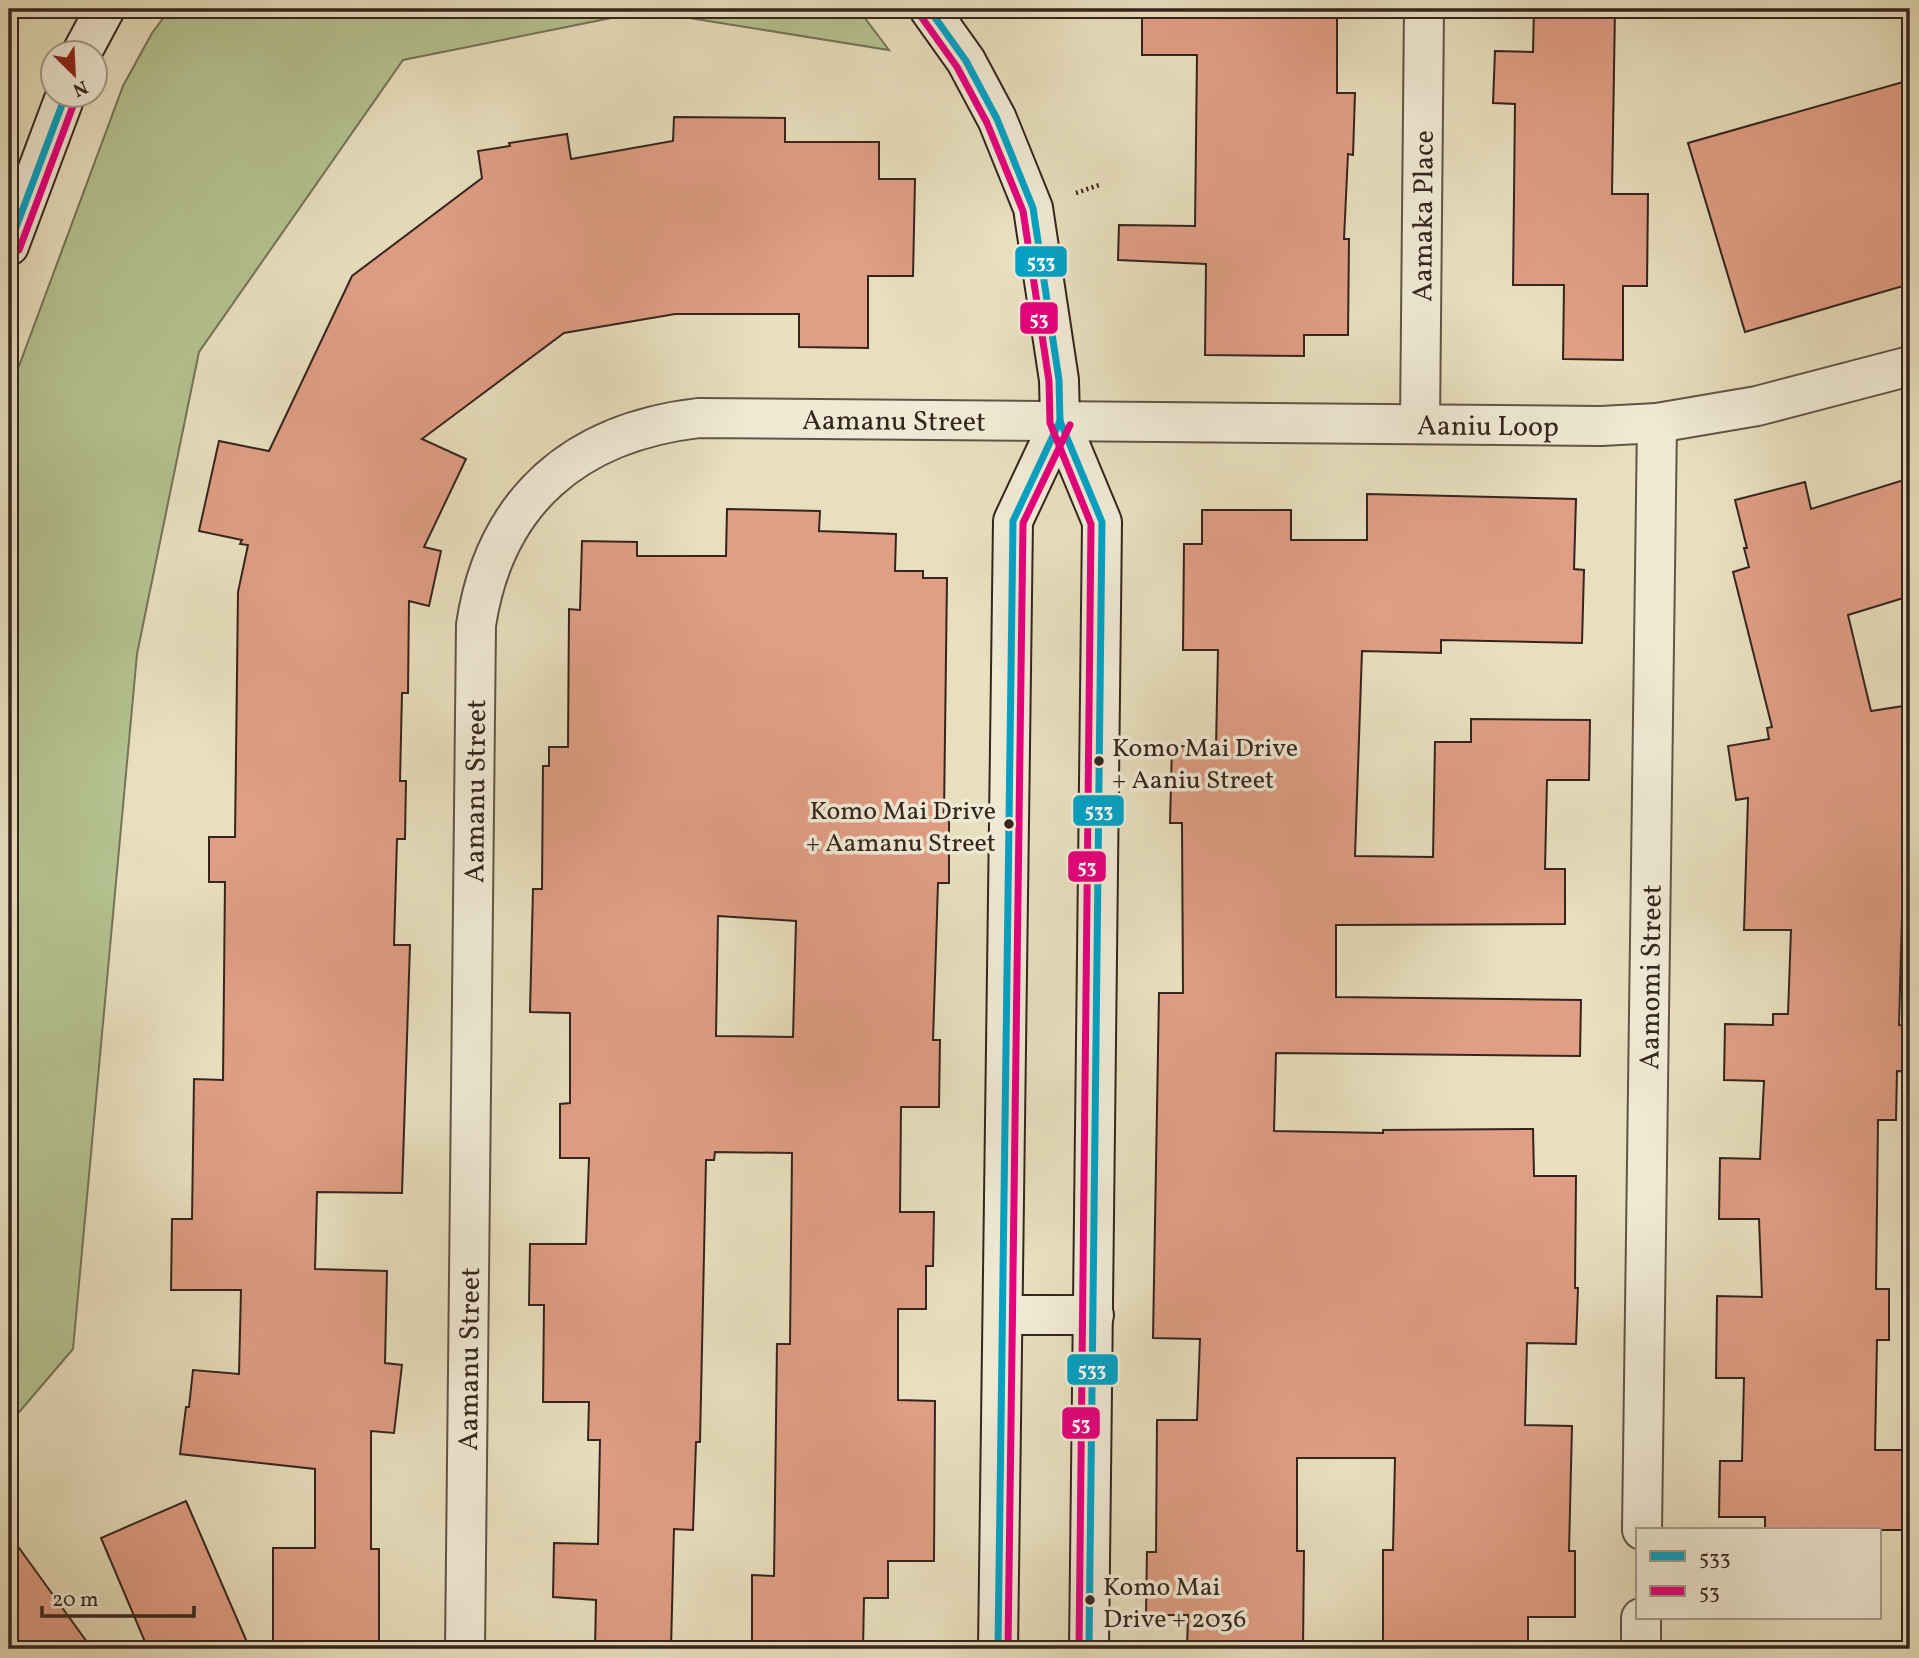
<svg xmlns="http://www.w3.org/2000/svg" width="1919" height="1658" font-family="Vollkorn,serif">
<style>
.green{fill:#b5c291;stroke:#757458;stroke-width:2}
.building{fill:#e09e85;stroke:#35251e;stroke-width:2;fill-rule:evenodd}
.lines{fill:none;stroke-linecap:round;stroke-linejoin:round}
.street-casing{stroke:#625446;stroke-width:42}
.secondary-casing{stroke:#35251e;stroke-width:42}
.path{stroke:#35251e;stroke-width:4.5;stroke-dasharray:2 3.5;stroke-linecap:butt}
.street{stroke:#f0ead5;stroke-width:38}
.secondary{stroke:#f0ead5;stroke-width:38}
.bus-1-casing{stroke:#f0ead5;stroke-width:12}
.bus-2-casing{stroke:#f0ead5;stroke-width:12}
.bus-1{stroke:#03a2c5;stroke-width:7}
.bus-2{stroke:#e5007d;stroke-width:7}
.bus-dot{fill:#35251e;stroke:#f0ead5;stroke-width:2.5}
.labels{text-anchor:middle;stroke-width:7;stroke-linejoin:round;paint-order:stroke}
.bus-label{font-size:26px;fill:#35251e;stroke:#f0ead5;text-anchor:start}
.street-label{font-size:28px;fill:#35251e;stroke:#f0ead5}
.line-badge{stroke:#f0ead5;stroke-width:2.5}
.badge-label{font-size:19px;text-anchor:middle;font-weight:bold;fill:#fff}
</style>
<rect width="100%" height="100%" fill="#e8dfbe"/>
<filter id="stains"><feTurbulence type="fractalNoise" baseFrequency=".00286" numOctaves="4"/><feColorMatrix values="0 0 0 0 .2 0 0 0 0 .09 0 0 0 0 .02 0 0 0 .5 -.17"/></filter>
<radialGradient id="worn" r=".72"><stop offset=".6" stop-color="#630" stop-opacity="0"/><stop offset="1" stop-color="#630" stop-opacity=".3"/></radialGradient>
<!-- green -->
<polygon class="green" points="170,9 858,9 889,50 646,11 403,60 199,352 137,654 73,1349 9,1424 9,393 123,86 152,33"/>
<!-- building -->
<g class="building">
<polygon points="1142,9 1337,9 1337,93 1355,93 1353,155 1348,154 1344,239 1349,239 1348,335 1304,335 1304,356 1205,355 1206,264 1118,260 1119,225 1195,226 1197,55 1142,55"/>
<polygon points="1534,9 1615,9 1612,194 1648,194 1647,286 1623,286 1623,360 1563,359 1564,285 1513,285 1515,104 1493,103 1495,51 1533,52"/>
<polygon points="1910,80 1910,284 1745,332 1688,143"/>
<polygon points="674,117 785,118 785,142 879,142 879,179 915,179 913,276 868,276 868,348 799,347 799,314 675,314 564,333 422,439 466,459 424,547 441,551 429,606 409,601 408,693 402,693 400,781 406,781 405,839 397,839 394,945 410,945 402,1193 317,1192 315,1269 387,1271 385,1363 402,1365 394,1433 371,1431 371,1549 379,1549 379,1649 273,1649 273,1548 315,1548 315,1469 180,1454 186,1407 189,1407 193,1370 239,1374 241,1290 171,1290 172,1219 192,1219 194,1079 223,1080 225,882 209,882 209,837 235,837 238,592 248,545 240,544 242,540 199,531 219,441 269,451 352,276 482,178 478,151 510,146 509,143 567,134 571,159 673,141"/>
<polygon points="1910,478 1910,596 1848,615 1871,711 1910,705 1910,808 1905,809 1899,1025 1910,1026 1910,1072 1897,1071 1896,1120 1878,1120 1876,1289 1889,1289 1889,1340 1877,1340 1875,1450 1906,1450 1905,1530 1788,1530 1788,1528 1765,1528 1765,1517 1719,1517 1720,1461 1742,1461 1744,1378 1716,1378 1717,1296 1762,1297 1759,1219 1719,1219 1720,1158 1760,1159 1764,1081 1724,1080 1725,1024 1773,1025 1773,1014 1788,1014 1791,930 1744,930 1748,798 1736,800 1728,746 1769,739 1767,728 1772,727 1733,572 1749,567 1744,548 1747,548 1735,500 1805,482 1811,509"/>
<polygon points="1367,494 1576,499 1574,569 1584,570 1582,643 1441,640 1441,653 1362,651 1355,856 1433,857 1435,742 1471,742 1471,719 1590,720 1589,780 1547,780 1545,869 1565,869 1565,924 1336,925 1336,997 1581,1000 1580,1056 1276,1053 1274,1131 1383,1133 1383,1130 1533,1129 1534,1176 1576,1176 1575,1288 1578,1288 1576,1344 1527,1343 1525,1425 1572,1426 1569,1551 1575,1551 1575,1617 1528,1617 1528,1649 1383,1649 1383,1550 1393,1550 1395,1458 1297,1458 1297,1551 1304,1551 1303,1649 1187,1649 1188,1615 1146,1615 1147,1552 1156,1552 1157,1420 1197,1420 1200,1339 1153,1338 1159,993 1183,993 1182,823 1170,823 1172,746 1216,747 1218,650 1183,650 1184,544 1202,544 1202,510 1291,510 1291,540 1367,540"/>
<path d="M727,509L820,511L819,531L896,534L895,571H923V578H947L944,814L949,815V883H938L933,1040H940L939,1107H901L900,1212H934L933,1266H926V1309H898V1400L935,1401L934,1561H888V1598H864L863,1649H752V1575L774,1576L777,1344H790L792,1153L715,1152L714,1160H706L700,1442H696L693,1530L674,1529L671,1649H595L596,1600L553,1597L554,1543L598,1544L600,1440H588L589,1402H543L544,1305H529L530,1244H586L589,1158H560V1104L570,1103V1013L530,1012L533,889H542L543,766H549V747H568L569,609L580,610L582,541L637,542V556H726ZM718,916L796,921L793,1037L716,1036Z"/>
<polygon points="186,1501 250,1649 148,1649 101,1538"/>
<polygon points="9,1534 92,1649 9,1649"/>
</g>
<g class="lines">
<defs>
<g id="street">
<path id="s1" d="M1420,424L1424,9"/>
<path id="s2" d="M1642,1530L1657,423"/>
<path id="s3" d="M465,1649L476,625C495,500 576,432 699,418L1601,426L1657,423L1757,406L1910,366"/>
<polyline points="1641,1649 1641,1618"/>
</g>
<g id="secondary">
<polyline points="929,9 966,61 997,119 1033,208 1059,380 1060,421 1102,522 1089,1649"/>
<polyline points="82,52 105,9"/>
<polyline points="9,246 66,94"/>
<polyline points="1003,1315 1094,1315"/>
<polyline points="998,1649 1013,521 1060,421"/>
</g>
</defs>
<!-- street casing -->
<use href="#street" class="street-casing"/>
<!-- secondary casing -->
<use href="#secondary" class="secondary-casing"/>
<!-- path -->
<polyline class="path" points="1076,193 1102,184"/>
<!-- street -->
<use href="#street" class="street"/>
<!-- secondary -->
<use href="#secondary" class="secondary"/>
<defs>
<g id="bus-1">
<polyline points="929,9 966,61 997,119 1033,208 1059,380 1060,421 1102,522 1089,1649"/>
<polyline points="9,246 66,94"/>
<polyline points="998,1649 1013,521 1060,421"/>
</g>
<g id="bus-2">
<polyline points="920,15 957,67 987,123 1023,211 1049,381 1050,423 1091,524 1079,1649"/>
<polyline points="19,250 76,98"/>
<polyline points="1008,1649 1023,523 1070,425"/>
</g>
</defs>
<!-- bus-1 casing -->
<use href="#bus-1" class="bus-1-casing"/>
<!-- bus-2 casing -->
<use href="#bus-2" class="bus-2-casing"/>
<!-- bus-1 -->
<use href="#bus-1" class="bus-1"/>
<!-- bus-2 -->
<use href="#bus-2" class="bus-2"/>
</g>
<!-- markers -->
<g class="bus-dot">
<circle cx="1099" cy="761" r="6"/>
<circle cx="1009" cy="824" r="6"/>
<circle cx="1090" cy="1600" r="6"/>
</g>
<g class="labels">
<!-- bus labels -->
<g class="bus-label">
<text x="1112" y="756">Komo Mai Drive<tspan x="1112" dy="32">+ Aaniu Street</tspan></text>
<text x="996" y="819" text-anchor="end">Komo Mai Drive<tspan x="996" dy="32">+ Aamanu Street</tspan></text>
<text x="1103" y="1595">Komo Mai<tspan x="1103" dy="32">Drive + 2036</tspan></text>
</g>
<!-- street labels -->
<g class="street-label">
<text dy="10" stroke="none"><textPath href="#s1" startOffset="208">Aamaka Place</textPath></text>
<text dy="10" stroke="none"><textPath href="#s3" startOffset="1550">Aamanu Street</textPath></text>
<text dy="10" stroke="none"><textPath href="#s3" startOffset="2144">Aaniu Loop</textPath></text>
<text dy="10" stroke="none"><textPath href="#s3" startOffset="858">Aamanu Street</textPath></text>
<text dy="10" stroke="none"><textPath href="#s2" startOffset="553">Aamomi Street</textPath></text>
<text dy="10" stroke="none"><textPath href="#s3" startOffset="290">Aamanu Street</textPath></text>
</g>
</g>
<g class="line-badge">
<rect x="1014" y="245" width="54" height="33" rx="7" fill="#03a2c5"/>
<rect x="1019" y="301" width="40" height="34" rx="7" fill="#e5007d"/>
<rect x="1072" y="794" width="53" height="33" rx="7" fill="#03a2c5"/>
<rect x="1067" y="850" width="40" height="33" rx="7" fill="#e5007d"/>
<rect x="1066" y="1353" width="53" height="33" rx="7" fill="#03a2c5"/>
<rect x="1061" y="1406" width="40" height="34" rx="7" fill="#e5007d"/>
</g>
<g class="badge-label">
<text x="1041" y="268">533</text>
<text x="1039" y="325">53</text>
<text x="1099" y="817">533</text>
<text x="1087" y="873">53</text>
<text x="1092" y="1376">533</text>
<text x="1081" y="1430">53</text>
</g>
<!-- margin -->
<rect width="1919" height="1658" fill="none" stroke="#e8dfbe" stroke-width="35"/>
<rect x="10" y="10" width="1898" height="1637" fill="none" stroke="#35251e" stroke-width="3.5"/>
<rect x="18" y="18" width="1884" height="1623" fill="none" stroke="#35251e" stroke-width="2"/>
<!-- legend -->
<rect x="1636" y="1528" width="245" height="91" fill="#f0ead5" stroke="#a59b8c" stroke-width="2"/>
<rect x="1650" y="1551" width="35" height="10" fill="#03a2c5" stroke="#a59b8c" stroke-width="2"/>
<text x="1699" y="1564" font-size="21" fill="#35251e">533</text>
<rect x="1650" y="1586" width="35" height="10" fill="#e5007d" stroke="#a59b8c" stroke-width="2"/>
<text x="1699" y="1598" font-size="21" fill="#35251e">53</text>
<!-- north arrow -->
<g transform="translate(74 74) rotate(156)"><circle r="33" fill="#f0ead5" stroke="#a59b8c" stroke-width="2"/>
<path d="M0-5L12 26L0 18L-12 26Z" fill="#8f2418"/>
<text y="-10" font-size="19" font-weight="bold" text-anchor="middle" fill="#35251e">N</text>
</g>
<!-- scale -->
<path d="M42 1606v10h152v-10" fill="none" stroke="#35251e" stroke-width="3.5"/>
<text x="52" y="1606" font-size="21" fill="#35251e" stroke="#f0ead5" stroke-width="5" paint-order="stroke">20 m</text>
<rect width="100%" height="100%" filter="url(#stains)"/>
<rect width="100%" height="100%" fill="url(#worn)"/>
</svg>
